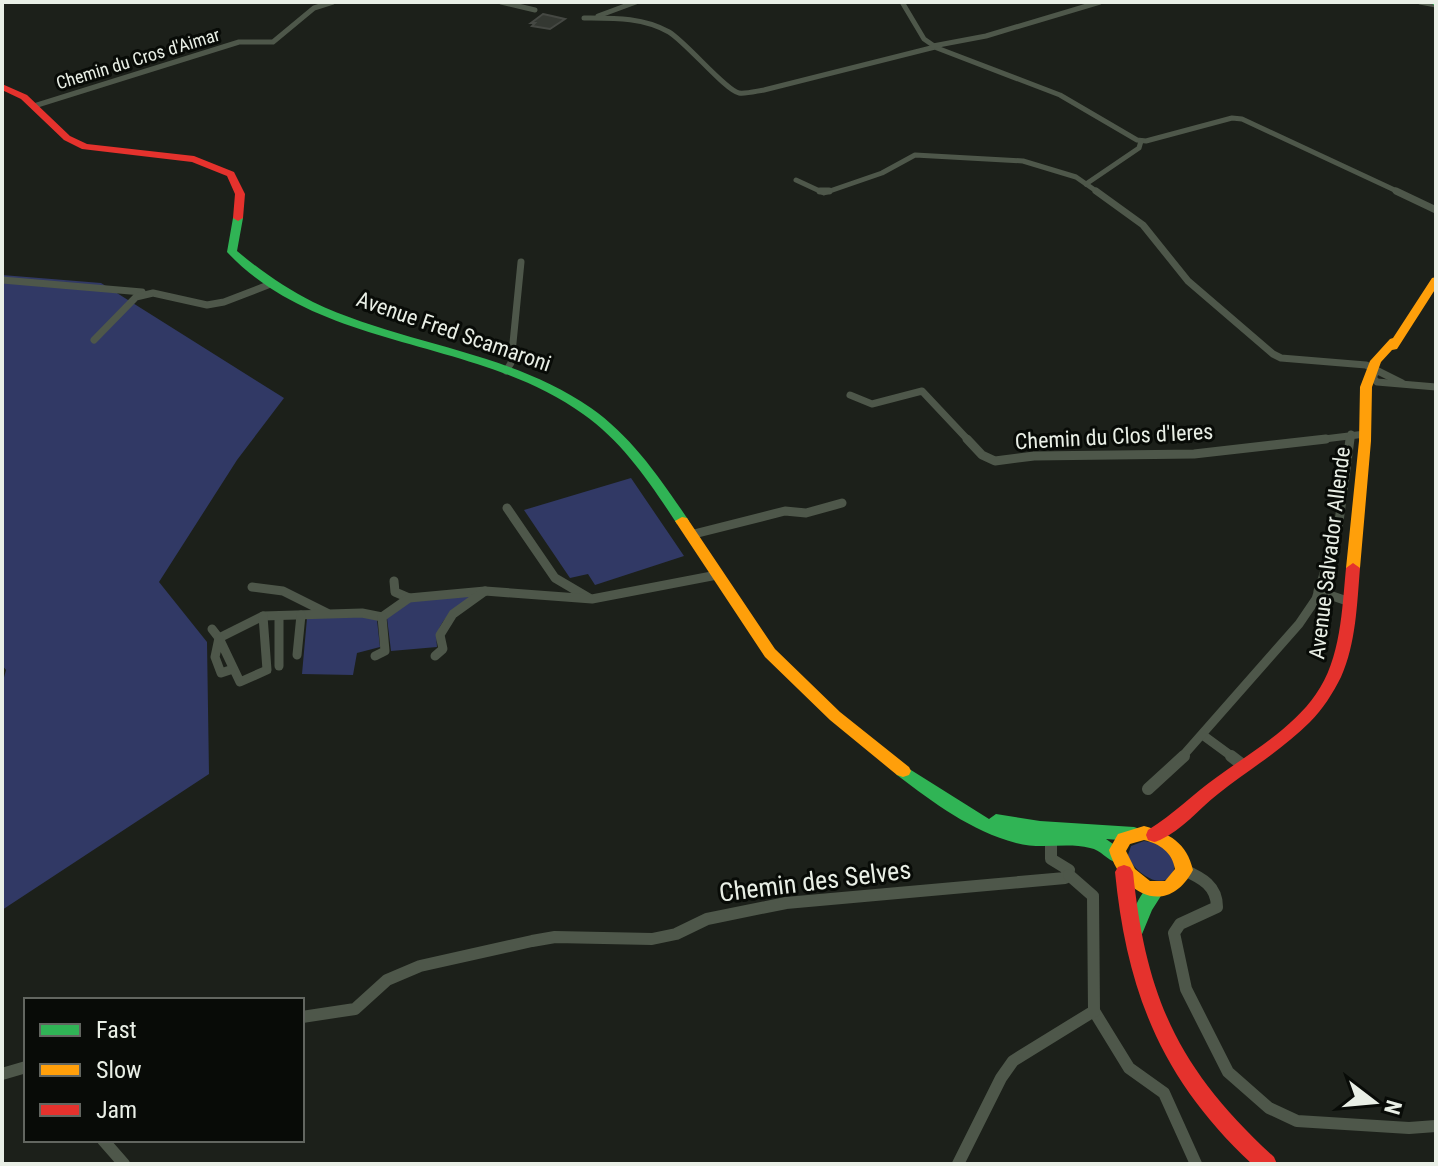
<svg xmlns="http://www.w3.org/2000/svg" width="1438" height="1166" font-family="'Roboto Condensed',sans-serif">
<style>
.green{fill:#313965}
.building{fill:#343832;stroke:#454843;stroke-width:2}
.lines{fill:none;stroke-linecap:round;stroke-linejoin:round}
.street-far3{stroke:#4e574a;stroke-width:5}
.street-far2{stroke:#4e574a;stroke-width:7}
.street-far1{stroke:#4e574a;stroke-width:9}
.street{stroke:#4e574a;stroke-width:12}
.fast{fill:#30b455;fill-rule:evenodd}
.slow{fill:#ff9f0a;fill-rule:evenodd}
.jam{fill:#e5322d;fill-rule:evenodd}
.labels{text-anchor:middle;stroke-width:6;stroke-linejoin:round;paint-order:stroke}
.far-street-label{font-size:18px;fill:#e9efe6;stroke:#080b07}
.street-label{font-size:22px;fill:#e9efe6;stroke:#080b07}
.near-street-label{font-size:26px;fill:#e9efe6;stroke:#080b07}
</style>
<rect width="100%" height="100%" fill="#1c201a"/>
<!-- green -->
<g class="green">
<polygon points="2,275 101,283 284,398 237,460 159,582 207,642 209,774 2,910 2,685 6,670 2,665"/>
<polygon points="631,478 684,556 595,585 588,574 570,578 524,510"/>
<path d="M477,594C456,608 434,620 437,647L391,651L387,618L411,601Z"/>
<polygon points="360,616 377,620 380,647 357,653 353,675 302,674 307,618"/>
<path d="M1144,841C1198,846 1172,916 1127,858L1131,846Z"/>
</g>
<!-- building -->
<polygon class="building" points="543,14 552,16 565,19 550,29 532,26 535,23 531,23"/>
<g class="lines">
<!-- street-far3 -->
<g class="street-far3">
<polyline points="501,2 535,10"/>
<polyline points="902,2 924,39 937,48 1060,95 1137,140 1146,141 1232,118 1242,119 1401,193"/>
<polyline points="1420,2 1436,5"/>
<polyline points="598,16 636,2"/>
<path d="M584,18C613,18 643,17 669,32C687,43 726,91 739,93C746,94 757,91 764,90L935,47"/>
<polyline points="933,46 986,36 1100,2"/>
<polyline points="34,106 239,42 273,42 314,8 333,2"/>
<polyline points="796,180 824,193 882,173 915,155 1023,161 1076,177 1099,193"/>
<polyline points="1086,184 1139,148 1141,141"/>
</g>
<!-- street-far2 -->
<g class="street-far2">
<polyline points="820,191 829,191"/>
<polyline points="1096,191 1143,225 1188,281 1273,354 1281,358 1366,365 1402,383"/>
<polyline points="1396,191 1436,210"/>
<polyline points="2,280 142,292"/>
<polyline points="94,340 136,297 153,293 207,305 224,302 268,285"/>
<polyline points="506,371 511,363 521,262"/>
<polyline points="1376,371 1373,378 1377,382 1436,387"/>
<polyline points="850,395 872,404 922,391 969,441"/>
<polyline points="1308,441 1365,434"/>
<polyline points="1350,441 1351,434"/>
</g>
<!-- street-far1 -->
<g class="street-far1">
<polyline points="967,439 982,455 995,461 1034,456 1194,454 1326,439"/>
<polyline points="507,508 555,578 589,598"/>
<polyline points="690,535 785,511 806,513 842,503"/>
<polyline points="394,581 395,592 409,598"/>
<polyline points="252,587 283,591 327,613"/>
<polyline points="1318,591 1350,602"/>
<polyline points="279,616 279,666"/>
<polyline points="212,629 219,638 263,616 362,613 382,617 409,598 485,591 592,599 717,575"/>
<polyline points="297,655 301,615"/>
<polyline points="375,656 385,651 382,617"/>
<polyline points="435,656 443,649 440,635 453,614 485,591"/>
<polyline points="233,669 221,673 215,657 219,638 240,682 267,670 263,616"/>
<polyline points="1204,736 1234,758"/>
<polyline points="1181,758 1299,624 1316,599 1338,529 1350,439"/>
</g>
<!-- street -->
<g class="street">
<polyline points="1231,756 1244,766"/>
<polyline points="1148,789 1184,756"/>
<path d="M1184,870C1202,878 1217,886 1217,907L1180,924L1174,933L1186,989L1228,1072L1269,1108L1297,1121L1409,1128L1436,1126"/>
<polyline points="1094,1011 1129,1068 1164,1093 1196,1164"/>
<polyline points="302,1017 355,1009 387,980 420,966 532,941 555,937 652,939 676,934 707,919 786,903 1065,878 1069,870 1051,859 1051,837"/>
<polyline points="2,1074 26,1067"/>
<polyline points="103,1140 124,1164"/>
<polyline points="958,1164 1001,1078 1013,1061 1094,1011 1093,896 1069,875"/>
</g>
<!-- fast -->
<g class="fast">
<polygon points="1432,2 1436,2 1436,5 1433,5"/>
<path d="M238,215L243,218L237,251C261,271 285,288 313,302C403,345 508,350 591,408C631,436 660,478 687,518L689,521L687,524H677C651,484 623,442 583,414C476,337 320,351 227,252L233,218Z"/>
<path d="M903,765L989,819L996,814L1040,821L1134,827L1140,829L1142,834L1140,839L1134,841L1106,839L1123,851L1126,856L1123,861L1117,863C1107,860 1101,850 1090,848C1066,842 1041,850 1016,843C971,831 934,803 897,775L895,771L897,767Z"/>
<path d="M1157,881L1163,883L1166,888L1152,910L1140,939L1134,941L1128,939L1125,933C1132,916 1139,888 1157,881Z"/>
</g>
<!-- slow -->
<g class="slow">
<polygon points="1436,277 1436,288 1397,349 1392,350 1381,362 1372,387 1371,441 1360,568 1353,573 1348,571 1346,568 1359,441 1360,387 1370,361 1390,339 1393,338 1432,278"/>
<polygon points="682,517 687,518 775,649 840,712 909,767 911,771 909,775 903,777 897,775 830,720 765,657 675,521"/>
<path d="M1144,826C1169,833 1187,843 1193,870C1167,919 1121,893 1109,850L1118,834ZM1144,840C1160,844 1172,852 1175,869L1165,881H1150L1135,869L1126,851L1130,844Z"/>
</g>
<!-- jam -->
<g class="jam">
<polygon points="2,84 27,95 70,136 87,144 194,156 234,172 245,194 243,218 238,221 233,218 235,194 227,176 192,162 82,149 64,140 21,99 2,90"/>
<path d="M1353,563L1360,568C1357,604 1356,644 1341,677C1333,693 1323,709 1310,722C1282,750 1248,770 1218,794C1199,809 1182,830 1160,840C1153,843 1155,842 1148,840L1146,835L1148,830C1173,815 1193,794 1217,777C1251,752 1292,729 1316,694C1341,659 1342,609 1346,568Z"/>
<path d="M1124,865L1130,867L1133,872C1146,999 1179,1070 1274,1157L1277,1164H1252C1162,1080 1127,993 1115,872L1118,867Z"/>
</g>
</g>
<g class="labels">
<!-- far-street labels -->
<g class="far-street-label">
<text transform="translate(138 59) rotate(-17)" y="6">Chemin du Cros d'Aimar</text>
</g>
<!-- street labels -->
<g class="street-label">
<text transform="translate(454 331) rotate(19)" y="8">Avenue Fred Scamaroni</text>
<text transform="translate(1114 436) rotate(-3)" y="8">Chemin du Clos d'Ieres</text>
<text transform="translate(1329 553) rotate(-83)" y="8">Avenue Salvador Allende</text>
</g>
<!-- near-street labels -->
<g class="near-street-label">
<text transform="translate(815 881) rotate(-7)" y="9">Chemin des Selves</text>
</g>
</g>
<!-- border -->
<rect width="1438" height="1166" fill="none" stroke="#e9efe6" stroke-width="8"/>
<!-- legend -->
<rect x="24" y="998" width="280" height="144" fill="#080b07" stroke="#626660" stroke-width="2"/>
<rect x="40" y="1024" width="40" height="12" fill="#30b455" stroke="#626660" stroke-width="2"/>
<text x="96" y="1038" font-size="24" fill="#e9efe6">Fast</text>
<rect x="40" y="1064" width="40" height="12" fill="#ff9f0a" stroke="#626660" stroke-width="2"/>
<text x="96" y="1078" font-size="24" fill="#e9efe6">Slow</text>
<rect x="40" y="1104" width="40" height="12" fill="#e5322d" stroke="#626660" stroke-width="2"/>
<text x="96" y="1118" font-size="24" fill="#e9efe6">Jam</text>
<!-- north arrow -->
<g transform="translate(1374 1102) rotate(106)" stroke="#080b07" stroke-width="6" paint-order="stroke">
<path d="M0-6L14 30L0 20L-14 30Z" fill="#e9efe6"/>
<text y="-12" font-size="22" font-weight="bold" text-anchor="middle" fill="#e9efe6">N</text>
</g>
</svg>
